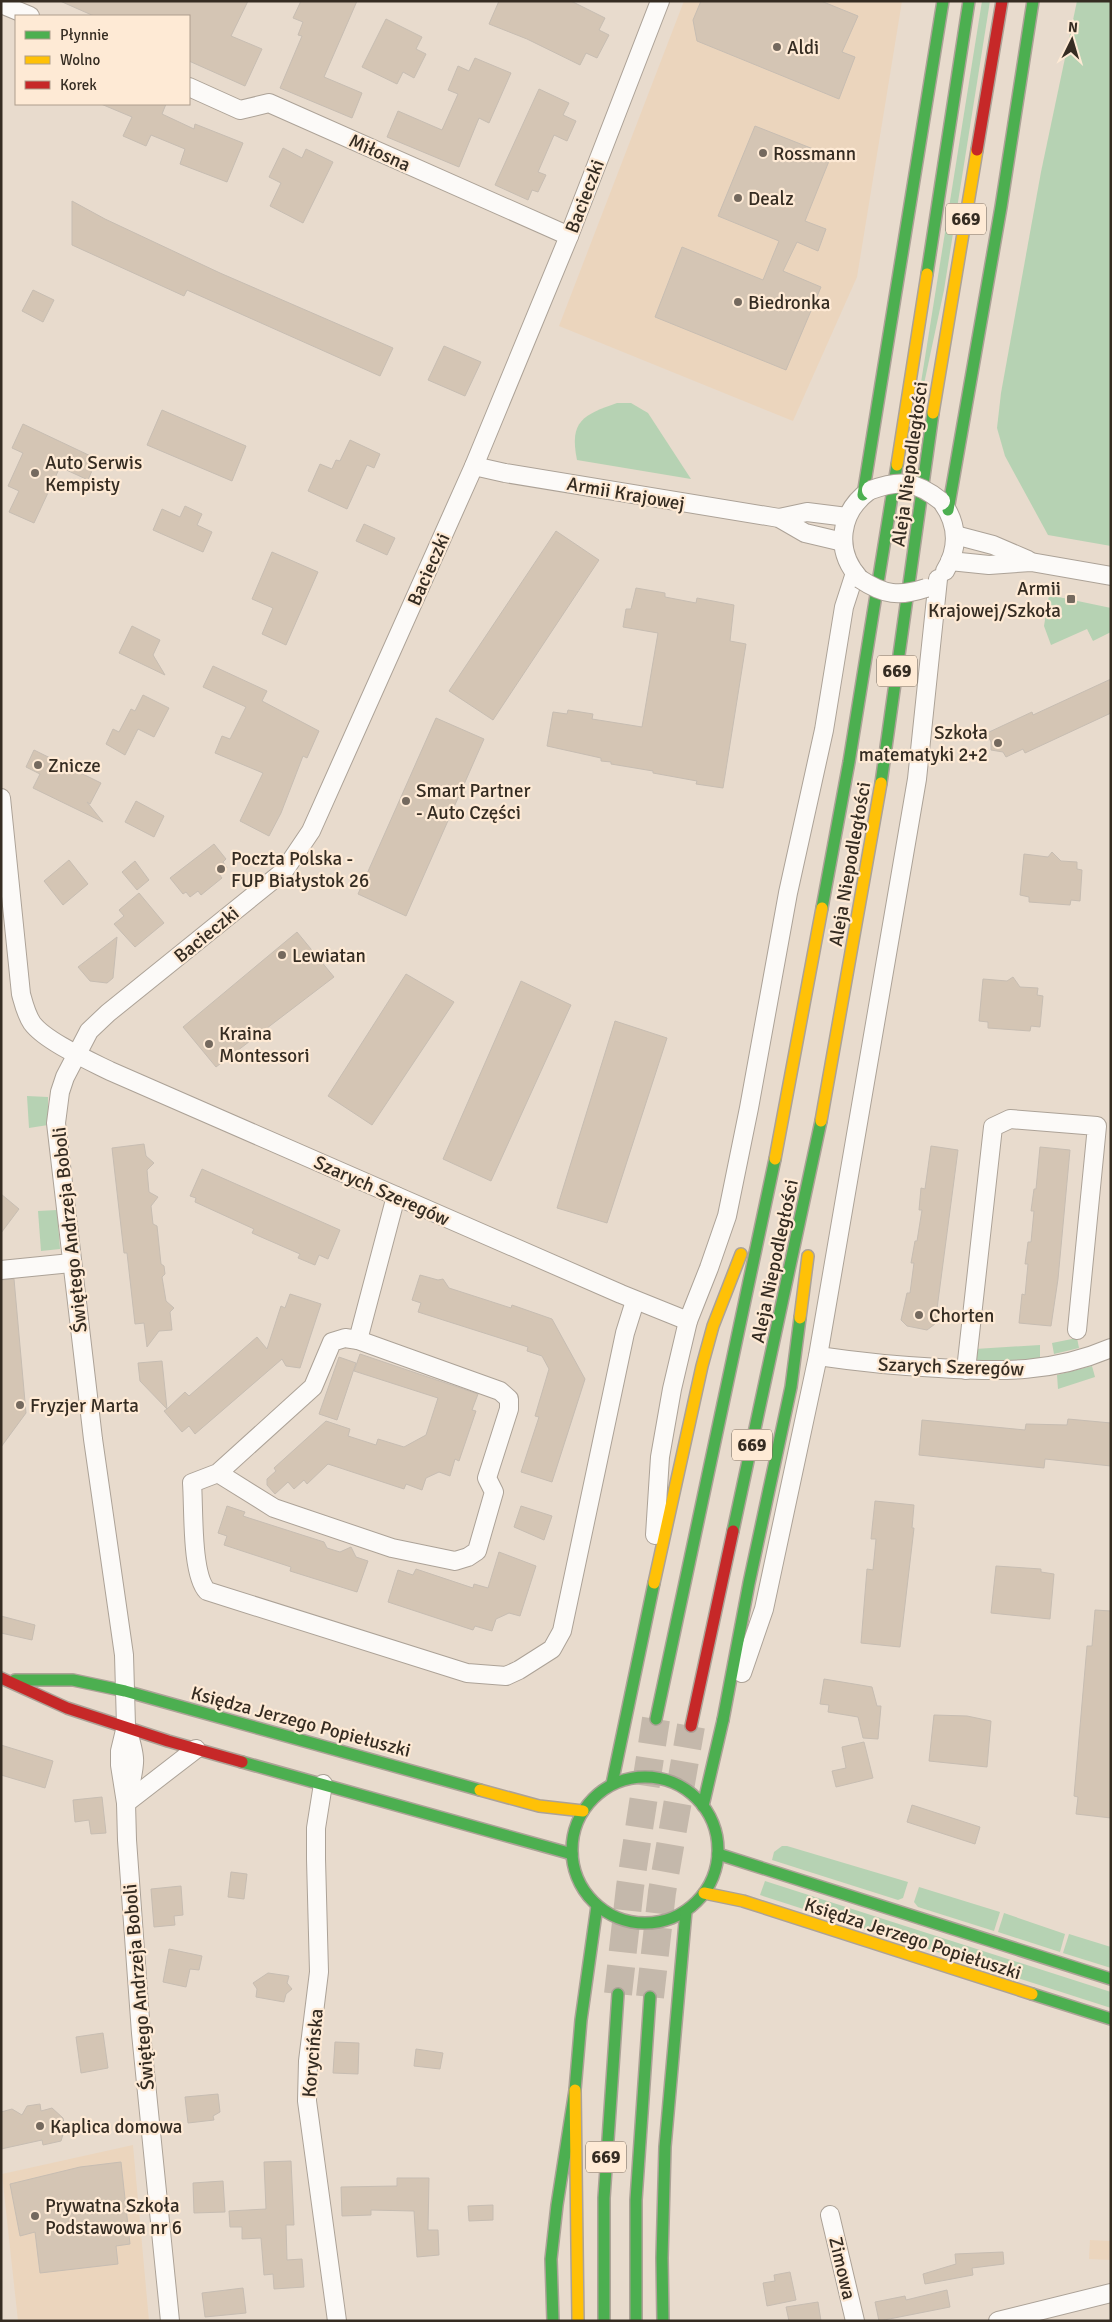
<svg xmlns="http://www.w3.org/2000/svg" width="1112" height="2322" font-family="Signika,sans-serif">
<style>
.built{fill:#ebd5bd}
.green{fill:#b6d2b3}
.building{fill:#d4c5b4;stroke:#c7bdb2}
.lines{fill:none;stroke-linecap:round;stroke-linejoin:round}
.primary-tunnel{stroke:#c4b8ab;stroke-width:28;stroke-dasharray:28 14;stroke-linecap:butt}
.street-casing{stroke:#aca297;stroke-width:20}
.fast-casing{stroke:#aca297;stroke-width:14}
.slow-casing{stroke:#aca297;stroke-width:14}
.jam-casing{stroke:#aca297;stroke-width:14}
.street{stroke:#fcfaf8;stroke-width:18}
.fast{stroke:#4caf50;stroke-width:11}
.slow{stroke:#ffc107;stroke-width:11}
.jam{stroke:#c62828;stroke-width:11}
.street-bridge-casing{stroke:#aca297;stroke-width:20;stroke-linecap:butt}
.street-bridge{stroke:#fcfaf8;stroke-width:18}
.poi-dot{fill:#74695e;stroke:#feead5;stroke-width:2}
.labels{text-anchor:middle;stroke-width:4.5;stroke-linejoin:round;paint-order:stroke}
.shield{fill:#feead5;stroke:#716558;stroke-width:1}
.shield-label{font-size:18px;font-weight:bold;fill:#352c22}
.poi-label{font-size:19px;fill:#352c22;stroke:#feead5;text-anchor:start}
.street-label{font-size:19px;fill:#352c22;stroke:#feead5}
</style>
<rect width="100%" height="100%" fill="#e8dbcd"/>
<!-- built -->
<g class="built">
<polygon points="684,1 902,1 857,277 793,421 559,326"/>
<polygon points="133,2145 149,2321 18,2321 2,2174"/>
<polygon points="1090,2240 1111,2241 1111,2260 1089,2259"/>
</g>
<!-- green -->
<g class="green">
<polygon points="982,1 990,1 944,290 911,445"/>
<polygon points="1077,1 1111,1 1111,546 1048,535 1005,456 997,428 1001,393 1041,172"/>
<path d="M617,403H631L648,413L691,479L577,460C569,421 583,415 617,403Z"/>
<polygon points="1049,595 1111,608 1111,632 1093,641 1087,629 1051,645 1044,626"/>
<polygon points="27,1096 48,1097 48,1125 29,1128"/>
<polygon points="57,1210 60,1249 41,1251 38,1211"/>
<polygon points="1077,1338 1079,1348 1054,1354 1052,1343"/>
<polygon points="1040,1345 1040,1359 979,1361 972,1356 975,1349"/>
<polygon points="1092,1366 1095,1377 1058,1389 1057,1375"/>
<polygon points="782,1846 787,1846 908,1882 903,1898 898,1900 772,1860 774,1852"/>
<polygon points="765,1881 1111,1992 1111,2008 760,1895"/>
<polygon points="919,1887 1000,1912 994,1931 918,1907 914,1902"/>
<polygon points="1004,1913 1065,1934 1060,1952 998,1932"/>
<polygon points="1069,1934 1111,1947 1111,1968 1063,1953"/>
</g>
<!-- building -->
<g class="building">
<polygon points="60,1 248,1 231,36 262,49 245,86 189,61 189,16 94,16"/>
<polygon points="301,1 357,1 324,77 362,93 352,118 280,88 302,36 298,35 303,22 293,18"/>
<polygon points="499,1 571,1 605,18 599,30 609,35 597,58 586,53 580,65 527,39 489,24"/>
<polygon points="701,1 821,1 858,16 842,52 855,57 839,99 697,41 693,20"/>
<polygon points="386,19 422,37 416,49 426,54 414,78 403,72 397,84 362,67"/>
<polygon points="475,58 511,73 489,123 479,118 459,167 387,137 398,111 442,130 458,94 448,90 458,66 469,71"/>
<polygon points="539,89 569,103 563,115 576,121 567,141 554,135 538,172 546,175 538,192 532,190 528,200 495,185"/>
<polygon points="101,104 166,104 162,114 194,129 195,124 243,143 227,182 180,164 185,149 151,135 146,146 123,136 132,117"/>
<polygon points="755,126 831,156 805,221 826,229 818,251 797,242 783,271 821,287 786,370 655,317 682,247 763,280 779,241 718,216"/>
<polygon points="283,148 302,158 306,149 333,162 303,223 270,206 281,183 269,177"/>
<polygon points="72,201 105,219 220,273 393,348 380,376 187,290 184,296 72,245"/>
<polygon points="33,290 54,300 43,322 22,311"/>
<polygon points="444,346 481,362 465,396 428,380"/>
<polygon points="162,410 246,446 232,481 147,445"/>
<polygon points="23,424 97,459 88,480 60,467 34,523 9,512 19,491 8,486 23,453 12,448"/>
<polygon points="350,440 380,454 374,468 367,465 347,509 308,491 320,464 332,469 336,460 340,461"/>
<polygon points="185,506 202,514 197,525 212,532 203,552 153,530 162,509 180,517"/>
<polygon points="364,524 395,538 387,555 356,541"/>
<polygon points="556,531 599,560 493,720 449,691"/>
<polygon points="272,552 318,572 286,645 262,634 273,608 252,599"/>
<polygon points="636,588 665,593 665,597 696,603 697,598 734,605 730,641 746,644 723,788 696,784 697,781 653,773 653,771 611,764 611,762 601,761 601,758 547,746 553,712 567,714 568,710 593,714 592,719 642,727 658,633 623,627 626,609 631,609"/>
<polygon points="132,626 160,640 153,655 165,675 119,653"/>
<polygon points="213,666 267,691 262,701 319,731 307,758 303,756 281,813 269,836 240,821 263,773 215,753 222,736 230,739 246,707 203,687"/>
<polygon points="1111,679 1111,713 1025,753 1023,749 1006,757 1003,752 991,750 991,742 987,733 1032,712 1033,715"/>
<polygon points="143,695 169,708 154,737 138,729 125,755 106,744 113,729 119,732 131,709 135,711"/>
<polygon points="436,718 484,739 406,916 358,894"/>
<polygon points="34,750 101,783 90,804 87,802 103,822 33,788 40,774 26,767"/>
<polygon points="136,801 164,816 154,837 125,822"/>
<polygon points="214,844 226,859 223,862 227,868 219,874 222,878 201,895 198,891 190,897 186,892 183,894 170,878"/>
<polygon points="1052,852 1061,861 1077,862 1077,869 1082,870 1080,901 1071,900 1070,905 1029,902 1029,897 1020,895 1024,854 1048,857"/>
<polygon points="69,860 88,884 63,905 44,881"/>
<polygon points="135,861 149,880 137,890 122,872"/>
<polygon points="139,893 164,923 135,947 114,924 124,916 119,910"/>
<polygon points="297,932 334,977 216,1067 183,1027"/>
<polygon points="117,937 113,978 107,983 90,981 78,967"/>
<polygon points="406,974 454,1002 372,1125 328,1096"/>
<polygon points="1013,977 1020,987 1038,988 1037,995 1043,996 1040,1027 1031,1026 1030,1031 988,1028 988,1022 979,1021 983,979 1007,981"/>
<polygon points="521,981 571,1005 491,1181 443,1159"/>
<polygon points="615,1021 667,1038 607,1223 557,1208"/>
<polygon points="144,1144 146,1156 154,1163 147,1170 149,1192 158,1197 151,1206 153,1224 157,1226 161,1264 164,1266 165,1274 162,1277 166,1301 174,1308 170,1312 172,1330 159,1331 147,1347 144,1323 135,1324 127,1253 124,1253 112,1148"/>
<polygon points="931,1146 958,1150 935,1324 927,1330 907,1326 901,1320 907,1293 910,1293 914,1263 911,1263 915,1241 917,1241 922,1210 919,1210 921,1188 925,1189"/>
<polygon points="1040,1147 1070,1150 1058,1279 1051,1326 1019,1323 1022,1294 1025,1295 1028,1264 1025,1264 1028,1242 1031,1242 1034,1211 1031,1211 1034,1189 1036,1189"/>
<polygon points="202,1169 340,1230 328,1259 319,1255 315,1265 298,1258 300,1254 252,1233 254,1229 195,1202 196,1198 190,1196"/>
<polygon points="1,1194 19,1209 1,1233"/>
<polygon points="420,1275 438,1280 443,1279 449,1288 511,1308 512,1305 552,1319 585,1379 552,1482 521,1472 539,1417 535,1416 549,1369 542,1356 527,1351 528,1347 418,1312 421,1303 412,1300"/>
<polygon points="14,1279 26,1413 1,1447 1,1280"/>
<polygon points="290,1294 321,1304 300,1368 286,1366 282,1359 195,1434 189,1426 182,1432 164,1411 167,1409 140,1381 138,1363 162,1361 167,1409 185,1392 189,1396 257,1337 267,1349 281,1306 285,1308"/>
<polygon points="360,1354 478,1394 472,1410 476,1411 459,1461 455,1459 450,1476 439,1472 426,1478 422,1490 406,1484 404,1489 328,1464 307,1484 304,1480 294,1489 288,1482 275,1494 267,1485 267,1479 276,1471 274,1468 326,1421 350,1429 348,1436 376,1445 378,1439 404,1447 426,1435 438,1398 354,1371"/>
<polygon points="339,1357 356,1363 337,1420 319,1414"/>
<polygon points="1068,1419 1111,1423 1111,1466 1045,1459 1044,1468 919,1455 922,1420 1025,1430 1026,1424 1067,1425"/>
<polygon points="875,1501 914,1505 912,1528 914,1528 900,1647 861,1643 867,1569 873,1570 876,1539 871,1539"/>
<polygon points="227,1506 245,1512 243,1516 249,1518 324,1542 327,1548 340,1552 351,1547 356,1557 368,1561 357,1592 290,1571 291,1567 224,1545 227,1536 218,1533"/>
<polygon points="521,1506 552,1516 544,1540 514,1527"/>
<polygon points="499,1552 536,1566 520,1616 509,1613 496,1619 492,1631 475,1626 473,1630 388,1602 398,1570 413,1575 416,1569 473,1588 474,1584 488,1588"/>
<polygon points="996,1566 1041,1569 1041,1572 1054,1574 1050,1619 991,1613"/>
<polygon points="1095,1610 1111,1611 1111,1818 1076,1814 1078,1797 1074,1796 1087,1646 1092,1646"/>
<polygon points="1,1616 35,1625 32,1640 1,1633"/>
<polygon points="824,1679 872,1687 877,1706 881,1706 878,1739 863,1738 858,1717 828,1712 829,1705 820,1704"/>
<polygon points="934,1715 967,1716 991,1721 987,1767 929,1761"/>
<polygon points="864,1742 873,1778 836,1787 832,1771 846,1768 842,1747"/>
<polygon points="1,1745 53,1761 45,1788 1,1775"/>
<polygon points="102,1797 106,1833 91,1834 89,1820 75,1822 73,1800"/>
<polygon points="912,1805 980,1827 975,1844 907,1822"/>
<polygon points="231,1872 247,1874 244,1899 228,1897"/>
<polygon points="181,1886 183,1915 174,1916 175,1925 154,1927 151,1889"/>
<polygon points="169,1949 202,1956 199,1970 190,1969 186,1987 163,1982"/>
<polygon points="268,1973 289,1976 287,1983 292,1989 286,1994 284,2002 256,1997 257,1989 253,1983"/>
<polygon points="103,2033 108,2068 81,2073 76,2037"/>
<polygon points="335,2042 359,2043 358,2074 333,2073"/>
<polygon points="416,2049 443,2053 440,2069 414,2066"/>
<polygon points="218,2094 220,2112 213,2116 214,2120 188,2123 185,2097"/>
<polygon points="40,2104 41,2111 52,2108 63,2118 65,2128 61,2141 43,2145 42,2140 1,2149 1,2112 12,2109 22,2115 27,2106"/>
<polygon points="291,2161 294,2225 286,2225 287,2260 302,2259 304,2287 274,2289 273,2274 264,2275 261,2238 242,2239 242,2227 230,2227 229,2211 266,2209 264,2162"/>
<polygon points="121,2162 130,2244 116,2246 118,2264 40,2273 35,2232 20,2236 10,2184 80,2167"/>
<polygon points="397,2178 429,2178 428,2230 438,2230 439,2255 417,2257 414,2211 371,2210 371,2215 342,2216 341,2187 397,2186"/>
<polygon points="223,2181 225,2212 194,2213 193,2183"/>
<polygon points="493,2205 493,2220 469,2221 468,2206"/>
<polygon points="1003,2252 1004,2264 972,2268 973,2275 925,2284 923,2274 956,2264 955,2254"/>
<polygon points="790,2272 796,2300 767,2306 763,2283 775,2281 774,2275"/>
<polygon points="243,2288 246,2313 205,2317 202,2293"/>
<polygon points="947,2290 950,2307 879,2321 875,2302 905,2296 906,2300"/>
<polygon points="818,2302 821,2321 789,2321 786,2307"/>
</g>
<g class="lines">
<!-- primary-tunnel -->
<g class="primary-tunnel">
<polyline points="618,1994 630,1887 656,1719"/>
<polyline points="650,1997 662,1892 691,1726"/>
</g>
<defs>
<g id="street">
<polyline points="1,4 30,16"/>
<polyline points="189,87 240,110 269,103 569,236"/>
<polyline points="474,466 505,473 779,518 805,533 843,542"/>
<path d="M942,502C958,524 959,548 945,571"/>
<polyline points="779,518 807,512 847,517"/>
<polyline points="955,535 993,545 1028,560"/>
<polyline points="950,561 989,565 1031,562 1111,576"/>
<path d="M860,579C834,551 839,512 870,490"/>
<path d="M1,798L21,994C24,1005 26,1014 32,1023C45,1041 90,1061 110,1071L621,1294L688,1321"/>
<polyline points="1,1270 71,1263"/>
<polyline points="358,1340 396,1196"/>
<path d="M818,1356C859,1362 898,1366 939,1368C1001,1372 1053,1373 1111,1348"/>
<polyline points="966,1370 993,1127 1010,1119 1097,1126 1077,1330"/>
<path d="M218,1473L274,1508L392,1548L455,1561L468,1557L477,1551L494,1492L487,1478L509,1409V1399L500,1391L358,1340L345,1338L332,1342L313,1387L218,1473L192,1483C194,1508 191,1574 207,1591L467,1673L506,1676L519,1670L552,1649L562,1631L625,1333L635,1301"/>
<polyline points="655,1535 660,1457 672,1389 688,1321 709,1268 727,1216 749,1108 788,893 824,730 844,607 855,573"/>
<polyline points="742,1673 764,1609 818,1356 917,779 938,579"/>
<path d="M126,1726C137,1759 136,1762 128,1795"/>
<polyline points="323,1784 316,1828 316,1859 319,1972 308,2061 307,2101 337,2321"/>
<polyline points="126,1803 196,1749"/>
<polyline points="830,2215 855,2321"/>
<polyline points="170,2321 141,2033 127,1840 126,1803 120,1765 120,1751 126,1726 124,1655 93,1439 56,1123 60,1092 65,1077 89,1031 108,1013 284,871 311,831 474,466 569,236 660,1"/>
<polyline points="998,2321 1111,2293"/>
</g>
<g id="fast">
<polyline points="927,274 969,1"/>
<polyline points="863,495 943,1"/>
<polyline points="948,510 1001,207 1033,1"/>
<polyline points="881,783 933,413"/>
<polyline points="822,908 849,762 897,465"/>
<polyline points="733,1531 821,1121"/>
<polyline points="15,1680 73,1680 125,1691 480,1790"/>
<polyline points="656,1719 775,1159"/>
<polyline points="723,1720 749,1583 791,1387 800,1318"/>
<polyline points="242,1762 572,1854"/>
<circle cx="645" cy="1850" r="73"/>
<polyline points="612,1784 654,1583"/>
<polyline points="703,1806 723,1720"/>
<polyline points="718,1854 1111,1979"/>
<polyline points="1032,1994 1111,2019"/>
<polyline points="553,2321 551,2259 557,2205 575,2090 581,2020 597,1906"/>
<polyline points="604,2321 604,2198 618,1994"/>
<polyline points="636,2321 636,2200 650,1997"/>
<polyline points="663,2321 662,2258 665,2147 686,1911"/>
</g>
<g id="slow">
<polyline points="933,413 977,150"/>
<polyline points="897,465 927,274"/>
<polyline points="821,1121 881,783"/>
<polyline points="775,1159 822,908"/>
<polyline points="800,1318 808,1256"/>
<polyline points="654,1583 702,1366 713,1326 741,1254"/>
<polyline points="480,1790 539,1806 583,1811"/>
<polyline points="704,1893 743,1901 1032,1994"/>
<polyline points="575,2090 578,2321"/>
</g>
<g id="jam">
<polyline points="977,150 1002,1"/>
<polyline points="1,1678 67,1708 168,1741 242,1762"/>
<polyline points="691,1726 733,1531"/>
</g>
</defs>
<!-- street casing -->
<use href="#street" class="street-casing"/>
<!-- fast casing -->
<use href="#fast" class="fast-casing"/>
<!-- slow casing -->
<use href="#slow" class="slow-casing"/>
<!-- jam casing -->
<use href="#jam" class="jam-casing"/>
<!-- street -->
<use href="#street" class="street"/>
<!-- fast -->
<use href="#fast" class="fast"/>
<!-- slow -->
<use href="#slow" class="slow"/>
<!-- jam -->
<use href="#jam" class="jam"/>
<defs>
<g id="street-bridge">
<path d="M871,490C900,479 916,481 941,501"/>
<path d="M860,579C884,595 899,597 926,588"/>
</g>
</defs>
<!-- street-bridge casing -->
<use href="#street-bridge" class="street-bridge-casing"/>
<!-- street-bridge -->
<use href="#street-bridge" class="street-bridge"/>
</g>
<!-- markers -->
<g class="poi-dot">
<circle cx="777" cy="47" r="5"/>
<circle cx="763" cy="153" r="5"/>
<circle cx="738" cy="198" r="5"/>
<circle cx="738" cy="302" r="5"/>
<circle cx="35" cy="473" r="5"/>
<rect x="1066" y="594" width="10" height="10" rx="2.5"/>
<circle cx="998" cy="743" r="5"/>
<circle cx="38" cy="765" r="5"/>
<circle cx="406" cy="801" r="5"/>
<circle cx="221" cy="869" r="5"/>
<circle cx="282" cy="955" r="5"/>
<circle cx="209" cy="1044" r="5"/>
<circle cx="919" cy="1315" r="5"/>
<circle cx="20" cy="1405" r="5"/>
<circle cx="40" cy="2126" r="5"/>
<circle cx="35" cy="2216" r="5"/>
</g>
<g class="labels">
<!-- shield labels -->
<g class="shield">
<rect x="946" y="203.5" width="40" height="31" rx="4"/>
<rect x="877" y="655.5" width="40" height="31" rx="4"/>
<rect x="732" y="1429.5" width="40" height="31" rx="4"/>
<rect x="586" y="2141.5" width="40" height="31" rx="4"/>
</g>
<g class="shield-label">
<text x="966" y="225">669</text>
<text x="897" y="677">669</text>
<text x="752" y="1451">669</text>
<text x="606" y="2163">669</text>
</g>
<!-- poi labels -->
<g class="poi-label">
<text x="787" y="54">Aldi</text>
<text x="773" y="160">Rossmann</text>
<text x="748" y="205">Dealz</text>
<text x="748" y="309">Biedronka</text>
<text x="45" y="469">Auto Serwis<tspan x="45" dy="22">Kempisty</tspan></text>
<text x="1061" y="595" text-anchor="end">Armii<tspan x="1061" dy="22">Krajowej/Szkoła</tspan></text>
<text x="988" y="739" text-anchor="end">Szkoła<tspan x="988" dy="22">matematyki 2+2</tspan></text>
<text x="48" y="772">Znicze</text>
<text x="416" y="797">Smart Partner<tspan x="416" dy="22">- Auto Części</tspan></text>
<text x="231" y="865">Poczta Polska -<tspan x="231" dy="22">FUP Białystok 26</tspan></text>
<text x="292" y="962">Lewiatan</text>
<text x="219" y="1040">Kraina<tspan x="219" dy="22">Montessori</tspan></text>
<text x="929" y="1322">Chorten</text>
<text x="30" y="1412">Fryzjer Marta</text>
<text x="50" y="2133">Kaplica domowa</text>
<text x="45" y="2212">Prywatna Szkoła<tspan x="45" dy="22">Podstawowa nr 6</tspan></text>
</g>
<!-- street labels -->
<g class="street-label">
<text transform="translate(380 152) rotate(24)" y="7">Miłosna</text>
<text transform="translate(584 196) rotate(-69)" y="7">Bacieczki</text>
<text transform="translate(909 464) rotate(-82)" y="7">Aleja Niepodległości</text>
<text transform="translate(626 493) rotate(10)" y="7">Armii Krajowej</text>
<text transform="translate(428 569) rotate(-66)" y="7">Bacieczki</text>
<text transform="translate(849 864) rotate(-80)" y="7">Aleja Niepodległości</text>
<text transform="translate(206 934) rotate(-39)" y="7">Bacieczki</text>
<text transform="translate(382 1190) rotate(24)" y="7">Szarych Szeregów</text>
<text transform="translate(69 1230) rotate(-96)" y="7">Świętego Andrzeja Boboli</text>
<text transform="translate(774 1261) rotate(-78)" y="7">Aleja Niepodległości</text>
<text transform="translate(951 1366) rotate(2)" y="7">Szarych Szeregów</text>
<text transform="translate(301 1721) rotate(15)" y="7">Księdza Jerzego Popiełuszki</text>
<text transform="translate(913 1938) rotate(18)" y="7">Księdza Jerzego Popiełuszki</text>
<text transform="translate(138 1987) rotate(-95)" y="7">Świętego Andrzeja Boboli</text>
<text transform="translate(312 2053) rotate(-85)" y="7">Korycińska</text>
<text transform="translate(843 2268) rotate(77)" y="7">Zimowa</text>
</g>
</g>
<!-- border -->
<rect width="1112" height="2322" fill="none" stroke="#352c22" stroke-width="5"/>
<!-- legend -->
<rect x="15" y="15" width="175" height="90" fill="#feead5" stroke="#ae9e8d"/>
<rect x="25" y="31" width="25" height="8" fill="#4caf50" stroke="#ae9e8d"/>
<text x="60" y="40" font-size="15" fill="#352c22">Płynnie</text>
<rect x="25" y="56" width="25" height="8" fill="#ffc107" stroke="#ae9e8d"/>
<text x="60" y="65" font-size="15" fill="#352c22">Wolno</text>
<rect x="25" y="81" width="25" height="8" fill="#c62828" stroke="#ae9e8d"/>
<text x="60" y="90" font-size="15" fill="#352c22">Korek</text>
<!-- north arrow -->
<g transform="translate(1072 40) rotate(5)" stroke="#feead5" stroke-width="4" paint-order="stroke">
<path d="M0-4L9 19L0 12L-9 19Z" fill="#352c22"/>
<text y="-8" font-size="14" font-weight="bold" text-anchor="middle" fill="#352c22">N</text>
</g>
</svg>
